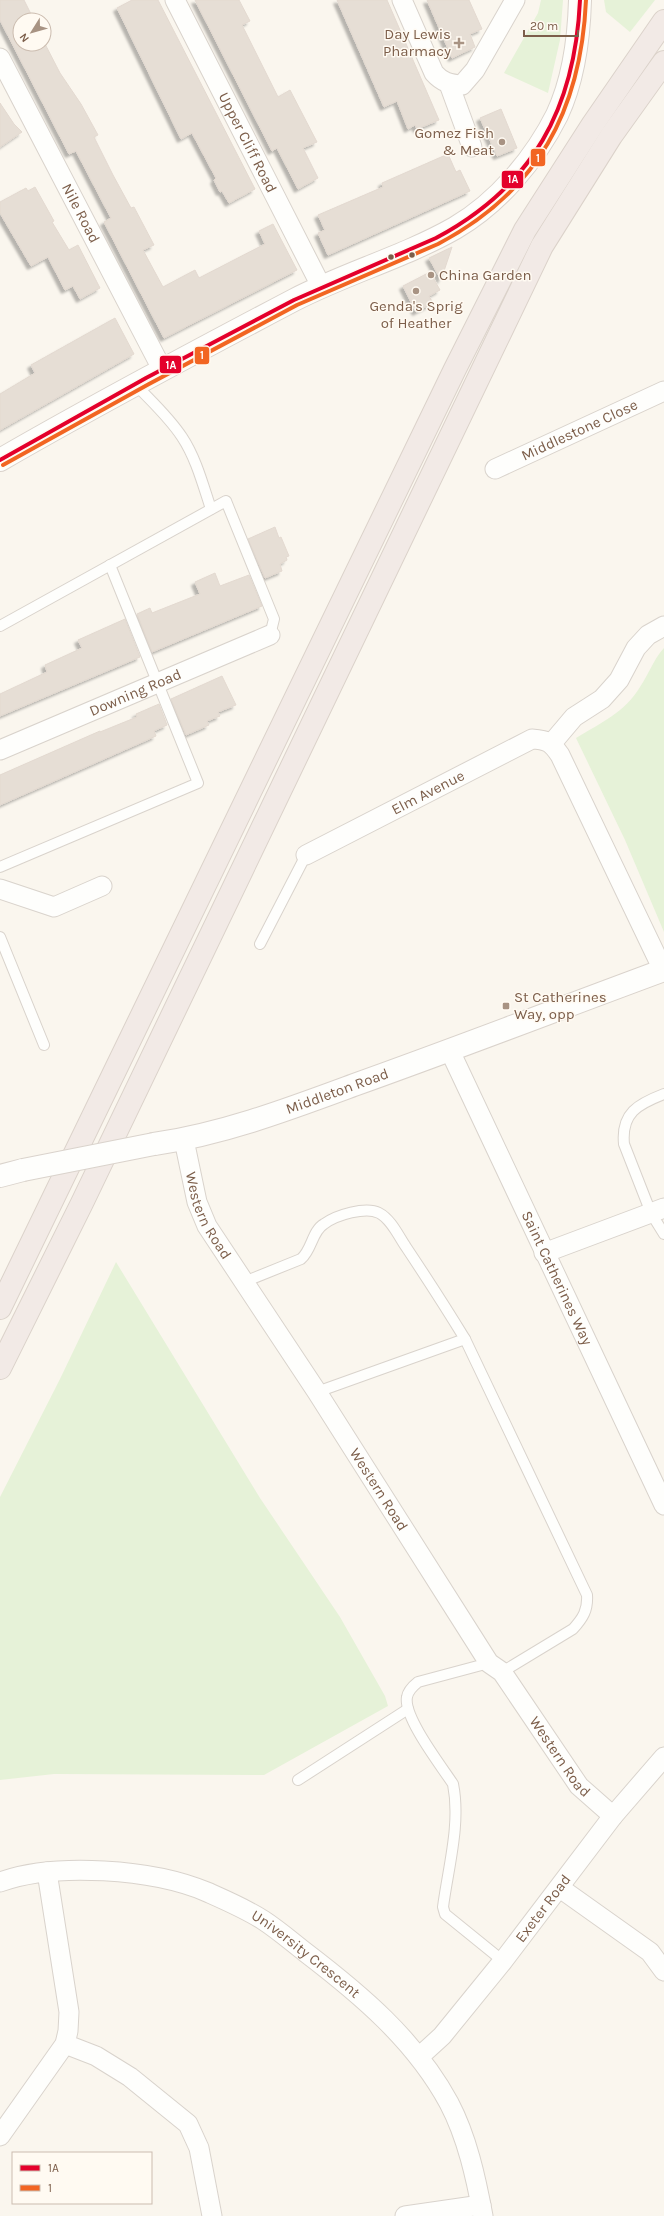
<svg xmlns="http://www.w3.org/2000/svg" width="664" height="2216" font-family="Karla,sans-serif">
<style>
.green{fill:#e6f2d8}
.building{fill:#e6ded5;stroke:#e3d9d0;filter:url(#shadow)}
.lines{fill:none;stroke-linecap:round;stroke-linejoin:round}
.lane-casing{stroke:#d9d3cc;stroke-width:12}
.street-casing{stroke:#d9d3cc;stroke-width:21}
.secondary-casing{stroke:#dad3cc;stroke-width:24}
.highway-casing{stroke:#dbd2ca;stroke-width:24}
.lane{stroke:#fefefc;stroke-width:10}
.street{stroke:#fefefc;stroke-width:19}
.secondary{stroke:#fefefc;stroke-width:22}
.highway{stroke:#f2eae6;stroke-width:22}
.secondary-bridge-casing{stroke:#dad3cc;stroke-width:24;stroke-linecap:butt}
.secondary-bridge{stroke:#fefefc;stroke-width:22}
.bus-1-casing{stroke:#fffaf2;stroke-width:7}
.bus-2-casing{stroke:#fffaf2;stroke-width:7}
.bus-1{stroke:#e4002b;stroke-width:4}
.bus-2{stroke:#f26522;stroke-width:4}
.poi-dot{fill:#a89383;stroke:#fffaf2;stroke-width:1.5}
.bus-dot{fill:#7c5e4a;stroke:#fffaf2;stroke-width:1.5}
.labels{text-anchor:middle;stroke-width:3;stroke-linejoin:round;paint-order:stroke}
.poi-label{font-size:15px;fill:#7c5e4a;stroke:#fffaf2;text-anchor:end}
.street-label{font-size:15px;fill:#7c5e4a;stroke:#fffaf2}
.line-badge{stroke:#fffaf2;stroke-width:1.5}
.badge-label{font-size:11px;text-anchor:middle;font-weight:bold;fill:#fff}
</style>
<defs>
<filter id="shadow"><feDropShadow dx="-3.5" dy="3.5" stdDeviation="1" flood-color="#0004"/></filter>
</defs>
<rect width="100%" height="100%" fill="#faf6ee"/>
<!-- green -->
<g class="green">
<polygon points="541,0 563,0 560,40 548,93 504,73 538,13"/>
<polygon points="604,0 655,0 630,32 606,12"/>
<path d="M664,648V932L625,840L576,738C601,723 625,712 640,687C649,674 653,660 664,648Z"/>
<polygon points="116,1262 260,1498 340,1617 385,1696 388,1706 264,1775 54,1774 0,1780 0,1497 60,1379"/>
</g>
<!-- building -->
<g class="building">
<polygon points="0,0 24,0 34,20 20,20 20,44 44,44 44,42 60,73 81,104 98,135 94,137 113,175 131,208 134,207 154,245 143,250 163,287 195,270 199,278 265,244 259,231 273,224 297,270 164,338 104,222 111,218 101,199 76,151 69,154 0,20"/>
<polygon points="132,0 158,0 255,189 229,203 222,191 220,192 214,180 216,178 192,133 181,139 117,8"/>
<polygon points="195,0 239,0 250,21 242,25 278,97 290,90 317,142 303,148 318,178 298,189 277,148 272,151"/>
<polygon points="337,0 387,0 439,120 417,129 415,125 408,129 397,101 384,107"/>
<polygon points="427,0 469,0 482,29 470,34 475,47 452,58"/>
<polygon points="0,103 14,124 22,132 0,147"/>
<polygon points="501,109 517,148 497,156 480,118"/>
<polygon points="448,154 456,172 460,170 470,191 328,255 318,233 325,230 318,215 383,187 382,183"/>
<polygon points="35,187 54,221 52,222 69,250 78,245 100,288 80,299 73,286 65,290 48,257 31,266 0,213 0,202 26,188 28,191"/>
<polygon points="452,247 441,280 429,258"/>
<polygon points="430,272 440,290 429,296 433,303 416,312 403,286"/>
<polygon points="115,318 134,354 0,430 0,394 35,373 31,365"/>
<polygon points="275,527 279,538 281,537 289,556 286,557 287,560 280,564 282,571 265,578 248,539"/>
<polygon points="215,573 220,586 249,575 262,606 152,652 137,614 150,608 152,613 200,594 195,582"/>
<polygon points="125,619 140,657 0,716 0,694 47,672 45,665 82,648 78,640"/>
<polygon points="222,676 236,705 218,712 220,716 207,721 209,725 186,735 171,699"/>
<polygon points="159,704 167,725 154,731 156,736 0,805 0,775 100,731 100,732 137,717 136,714"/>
</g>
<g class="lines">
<defs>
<g id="lane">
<path d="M135,384C151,401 169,417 182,437C196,458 203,485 211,509"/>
<polyline points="0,626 226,501 274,619 270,635"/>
<polyline points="0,867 198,783 110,565"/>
<polyline points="0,937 44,1045"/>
<polyline points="260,944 306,855"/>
<path d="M664,1094C638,1104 621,1113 624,1144L651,1213L664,1234"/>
<path d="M244,1282L301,1259C312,1250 312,1231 324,1224C336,1215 366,1206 379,1213C391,1219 399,1237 406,1247C426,1277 446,1308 465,1339L587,1595C588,1610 583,1618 573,1629L502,1672"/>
<polyline points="317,1392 465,1339"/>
<path d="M489,1663L418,1682C413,1686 408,1691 407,1697C403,1717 442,1767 453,1784C461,1824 448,1868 443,1907L445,1914L503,1961"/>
<polyline points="298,1780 408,1709"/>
</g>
<g id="street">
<path id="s1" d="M175,0L321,286"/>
<path d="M402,0L434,73C442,82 449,84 462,85L475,70L515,0"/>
<path id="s2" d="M0,58L162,369"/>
<polyline points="449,84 472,147"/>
<path id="s3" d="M495,469L664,391"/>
<polyline points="552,743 574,717 602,699 619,680 636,648 648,635 664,626"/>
<path id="s4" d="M0,750L270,635"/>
<path id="s5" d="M306,855L532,739C548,740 551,742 560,755L663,970"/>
<polyline points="0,889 54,907 102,886"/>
<path id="s6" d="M450,1051L664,1505"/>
<path id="s7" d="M184,1140L197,1202L207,1226L317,1392L489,1663L502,1672L579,1786L613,1816"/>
<polyline points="544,1253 664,1208"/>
<path id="s8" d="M0,1882C55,1862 153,1869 207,1892C225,1900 246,1909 263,1920C277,1929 291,1941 305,1952C360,1994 415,2040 449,2103C467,2137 476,2178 483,2216"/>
<polyline points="560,1888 650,1952 664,1971"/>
<polyline points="65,2044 96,2056 130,2077 188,2124 199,2148 212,2216"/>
<path id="s9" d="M419,2057L442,2036L503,1961L613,1816L664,1757"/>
<polyline points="0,2136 65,2044 68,2031 69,2012 47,1872"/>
<polyline points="405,2216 481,2205"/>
</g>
<g id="secondary">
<path d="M0,460C97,404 195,352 294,300C346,273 404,257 455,228C498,203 535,159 557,115C573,81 579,38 580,0"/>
<path id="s10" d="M154,1144C223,1134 289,1109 354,1085C458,1048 561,1008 664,970"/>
<polyline points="0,1176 23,1170"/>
</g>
<g id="highway">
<polyline points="0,1308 455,369 525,230 593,124 664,21"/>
<polyline points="0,1368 82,1203 542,246 611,136 664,62"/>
</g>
</defs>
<!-- lane casing -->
<use href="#lane" class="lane-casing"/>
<!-- street casing -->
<use href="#street" class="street-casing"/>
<!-- secondary casing -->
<use href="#secondary" class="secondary-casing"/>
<!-- highway casing -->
<use href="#highway" class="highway-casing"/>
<!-- lane -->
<use href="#lane" class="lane"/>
<!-- street -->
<use href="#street" class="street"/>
<!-- secondary -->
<use href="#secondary" class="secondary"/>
<!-- highway -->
<use href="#highway" class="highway"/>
<defs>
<polyline id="secondary-bridge" points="23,1170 154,1144"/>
</defs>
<!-- secondary-bridge casing -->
<use href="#secondary-bridge" class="secondary-bridge-casing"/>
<!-- secondary-bridge -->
<use href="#secondary-bridge" class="secondary-bridge"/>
<defs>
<path id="bus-1" d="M0,460L146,378L294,300L436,238C533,186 575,109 580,0"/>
<path id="bus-2" d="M3,465L149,384L297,305L438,244C538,191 581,111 586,0"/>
</defs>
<!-- bus-1 casing -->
<use href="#bus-1" class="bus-1-casing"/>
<!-- bus-2 casing -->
<use href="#bus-2" class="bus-2-casing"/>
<!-- bus-1 -->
<use href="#bus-1" class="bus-1"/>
<!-- bus-2 -->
<use href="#bus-2" class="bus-2"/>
</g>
<!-- markers -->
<g class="poi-dot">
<path d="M457 37h4v4h4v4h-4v4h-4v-4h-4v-4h4z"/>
<circle cx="502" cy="142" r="4"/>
<circle cx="431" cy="275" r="4"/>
<circle cx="416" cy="291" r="4"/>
<rect x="502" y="1002" width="8" height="8" rx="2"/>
</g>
<g class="bus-dot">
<circle cx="412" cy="255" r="3.5"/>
<circle cx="391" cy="257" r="3.5"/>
</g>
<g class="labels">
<!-- poi labels -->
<g class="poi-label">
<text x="451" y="39">Day Lewis<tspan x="451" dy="17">Pharmacy</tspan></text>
<text x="494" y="138">Gomez Fish<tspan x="494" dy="17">&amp; Meat</tspan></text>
<text x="439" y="280" text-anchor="start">China Garden</text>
<text x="416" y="311" text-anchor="middle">Genda's Sprig<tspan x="416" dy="17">of Heather</tspan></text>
<text x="514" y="1002" text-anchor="start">St Catherines<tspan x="514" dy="17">Way, opp</tspan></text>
</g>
<!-- street labels -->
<g class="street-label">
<text dy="5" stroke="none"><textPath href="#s1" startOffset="160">Upper Cliff Road</textPath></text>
<text dy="5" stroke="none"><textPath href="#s2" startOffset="175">Nile Road</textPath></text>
<text dy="5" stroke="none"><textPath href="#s3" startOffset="93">Middlestone Close</textPath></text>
<text dy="5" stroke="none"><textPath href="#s4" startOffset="147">Downing Road</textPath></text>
<text dy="5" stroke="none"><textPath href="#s5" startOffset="137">Elm Avenue</textPath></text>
<text dy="5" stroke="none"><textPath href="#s10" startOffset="191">Middleton Road</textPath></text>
<text dy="5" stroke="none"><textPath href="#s7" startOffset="80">Western Road</textPath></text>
<text dy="5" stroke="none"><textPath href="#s6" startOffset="251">Saint Catherines Way</textPath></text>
<text dy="5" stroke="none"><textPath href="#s7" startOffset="404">Western Road</textPath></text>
<text dy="5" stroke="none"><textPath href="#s7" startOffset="728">Western Road</textPath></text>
<text dy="5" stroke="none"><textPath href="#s9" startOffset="194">Exeter Road</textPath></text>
<text dy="5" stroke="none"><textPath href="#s8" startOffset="328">University Crescent</textPath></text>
</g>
</g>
<g class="line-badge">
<rect x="530" y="148" width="16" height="19" rx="4" fill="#f26522"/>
<rect x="501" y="170" width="23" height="19" rx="4" fill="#e4002b"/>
<rect x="194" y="346" width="16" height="19" rx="4" fill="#f26522"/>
<rect x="159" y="355" width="23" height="19" rx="4" fill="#e4002b"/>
</g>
<g class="badge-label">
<text x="538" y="162">1</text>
<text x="513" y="183">1A</text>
<text x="202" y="359">1</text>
<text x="171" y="369">1A</text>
</g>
<!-- legend -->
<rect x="12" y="2152" width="140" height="52" fill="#fffaf2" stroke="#cbbcaf"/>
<rect x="20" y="2165" width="20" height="6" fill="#e4002b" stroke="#cbbcaf"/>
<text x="48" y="2172" font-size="12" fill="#7c5e4a">1A</text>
<rect x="20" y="2185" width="20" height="6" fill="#f26522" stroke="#cbbcaf"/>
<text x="48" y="2192" font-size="12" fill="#7c5e4a">1</text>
<!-- north arrow -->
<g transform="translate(32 32) rotate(233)"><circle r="19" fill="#fffaf2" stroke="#cbbcaf"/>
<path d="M0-3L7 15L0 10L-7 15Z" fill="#a89383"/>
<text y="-6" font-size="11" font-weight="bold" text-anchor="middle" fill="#7c5e4a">N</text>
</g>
<!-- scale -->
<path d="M524 30v6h54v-6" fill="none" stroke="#7c5e4a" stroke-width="2"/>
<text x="530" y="30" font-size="12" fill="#7c5e4a" stroke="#fffaf2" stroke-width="3" paint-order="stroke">20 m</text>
</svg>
